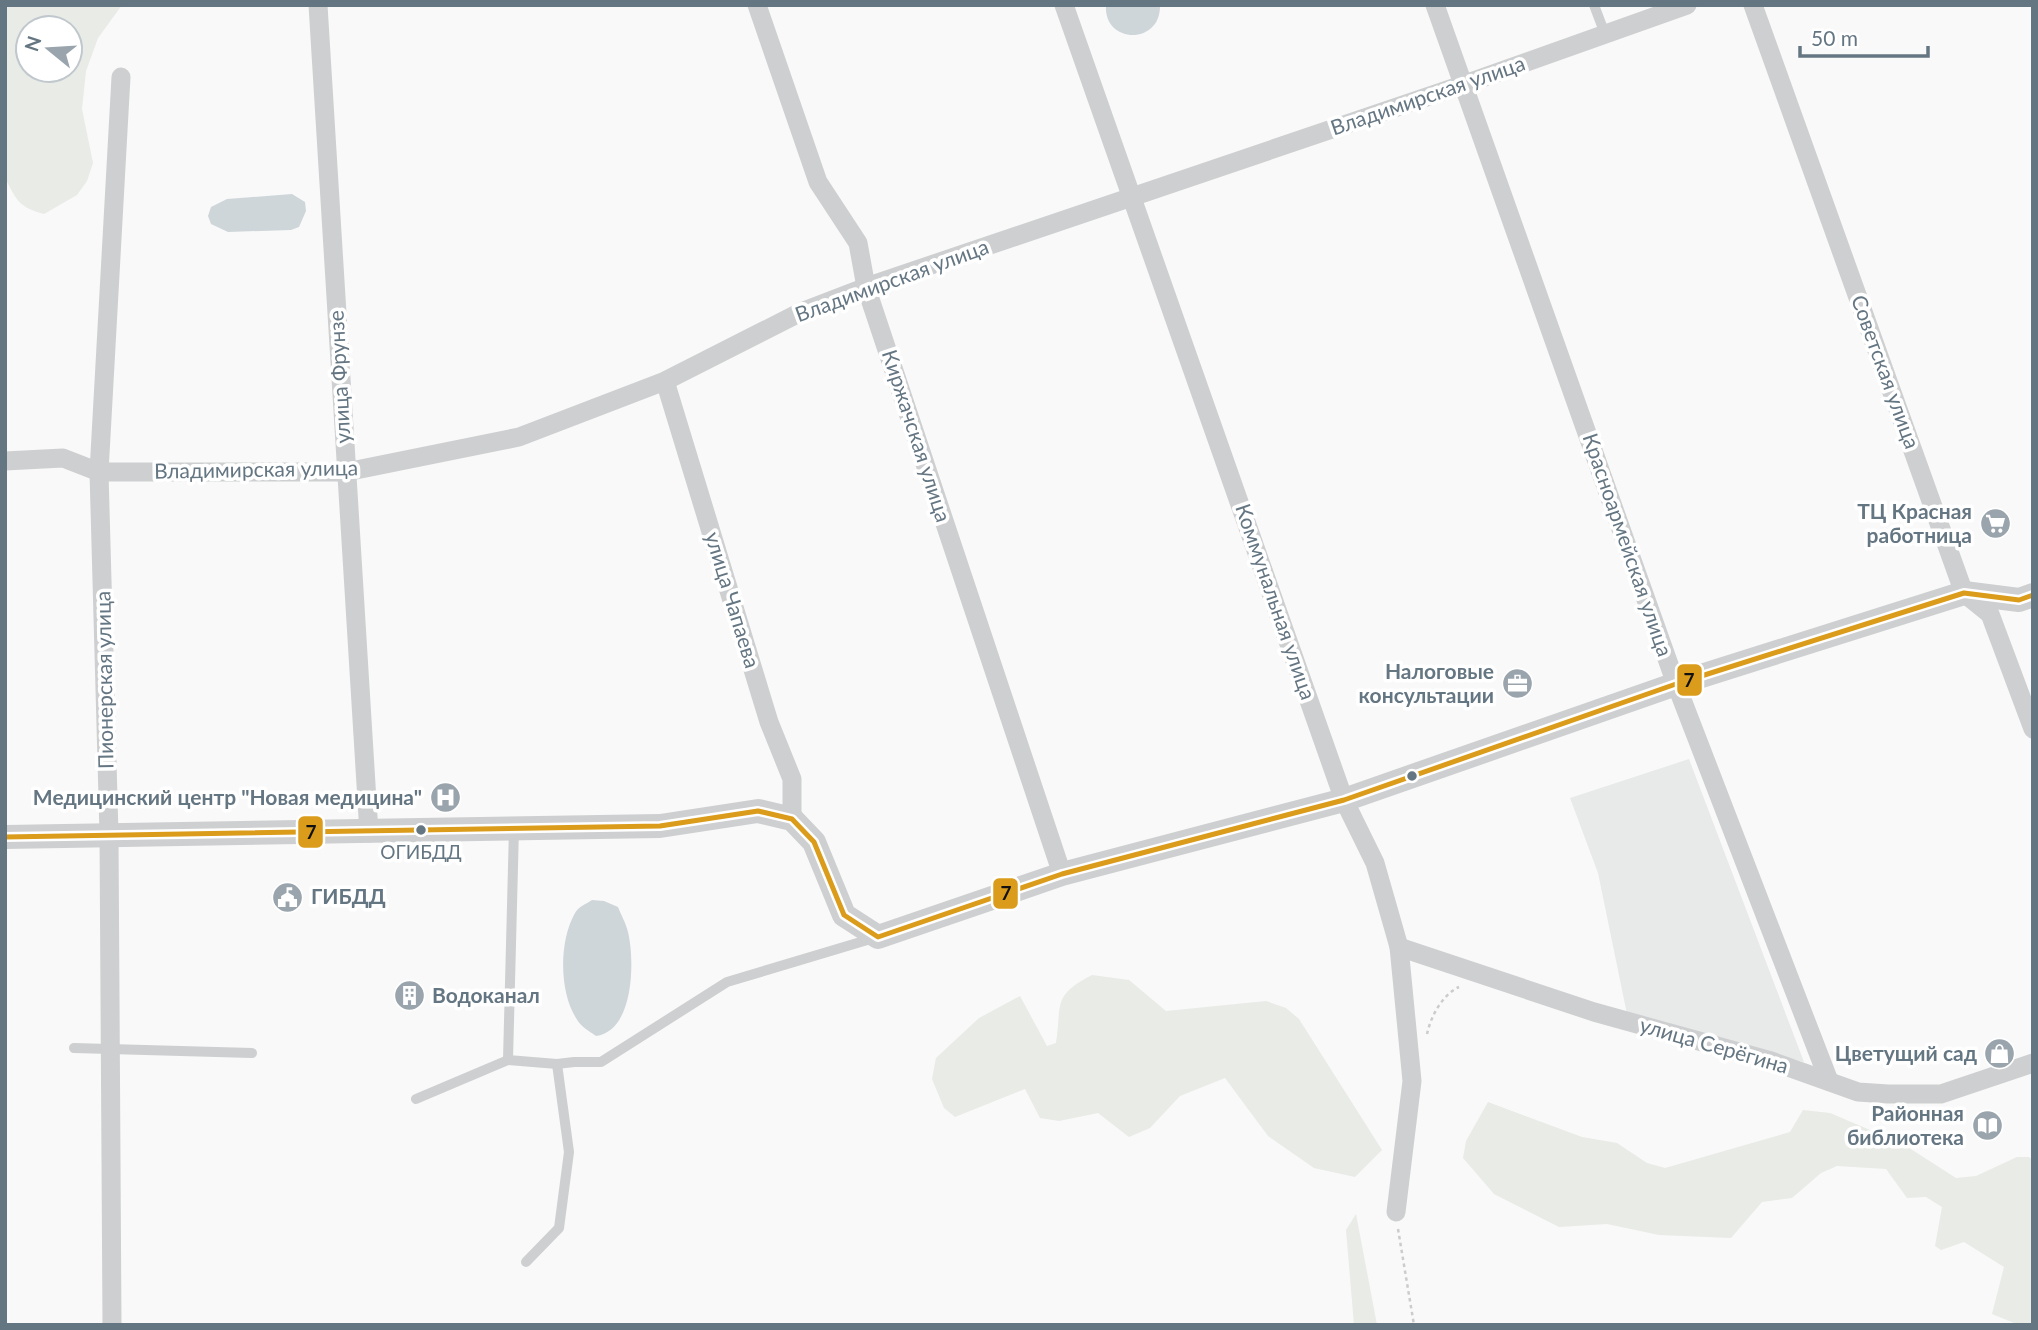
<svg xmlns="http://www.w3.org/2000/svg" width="2038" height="1330" font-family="Lato,sans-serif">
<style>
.built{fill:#e8e9e9}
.green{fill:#e8ebe6;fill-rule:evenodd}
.water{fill:#ced6d9}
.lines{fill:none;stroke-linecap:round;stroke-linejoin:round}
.path{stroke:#cbcccd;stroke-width:2.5;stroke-dasharray:3.5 3.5;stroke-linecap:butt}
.service{stroke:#cecfd0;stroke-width:10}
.minor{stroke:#cecfd0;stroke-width:19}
.tertiary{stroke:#cecfd0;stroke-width:24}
.bus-1-casing{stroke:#fff;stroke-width:10}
.bus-1{stroke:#da9c1a;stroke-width:5}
.bus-dot{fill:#657683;stroke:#fff;stroke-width:2.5}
.labels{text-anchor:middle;stroke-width:7;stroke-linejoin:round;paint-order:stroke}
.bus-label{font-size:19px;fill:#657683;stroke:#fff}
.street-label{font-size:21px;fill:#657683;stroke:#fff}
.poi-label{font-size:21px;font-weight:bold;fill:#657683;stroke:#fff;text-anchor:end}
.line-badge{stroke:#fff;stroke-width:2.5}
.pale-badge-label{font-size:19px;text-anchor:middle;font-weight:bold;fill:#111}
</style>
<rect width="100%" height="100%" fill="#f9f9f9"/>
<!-- built -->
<polygon class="built" points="1689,759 1804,1062 1628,1019 1598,873 1570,798"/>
<!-- green -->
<g class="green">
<path d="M5,5H122L98,38L86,71L82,109L93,163L87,181L77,195L44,214C19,207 17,201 5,178ZM28,28H70V70H28Z"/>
<path d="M1092,975L1129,980L1166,1011L1266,1001L1286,1008L1299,1019L1382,1150L1355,1177L1314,1168L1268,1136L1225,1078L1180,1096L1150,1128L1129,1137L1098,1113L1059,1121L1040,1118L1025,1089L955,1117L944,1108L932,1079L936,1058L979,1018L1020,996L1047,1046L1056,1043C1062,1003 1052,996 1092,975Z"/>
<polygon points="1488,1102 1582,1137 1617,1143 1647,1163 1665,1168 1790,1132 1803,1110 1830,1113 1903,1144 1956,1178 1976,1176 2017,1157 2029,1157 2033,1161 2033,1325 2019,1325 1992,1314 2004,1267 1964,1242 1941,1250 1935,1246 1942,1207 1926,1197 1907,1198 1886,1169 1837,1166 1821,1173 1792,1198 1762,1202 1731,1238 1659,1235 1607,1224 1559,1227 1494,1194 1463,1158 1466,1141"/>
<polygon points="1356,1214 1377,1325 1354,1325 1346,1230"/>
</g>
<!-- water -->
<g class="water">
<path d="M1106,5H1160C1161,46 1103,44 1106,5Z"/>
<polygon points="292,194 305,202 306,211 299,227 291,230 228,232 211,224 208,216 211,207 227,199"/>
<path d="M592,900L604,901L618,907C621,915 626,923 628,932C635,961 634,1031 596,1036C589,1031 580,1026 576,1018C559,991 559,941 575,913C578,907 586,904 592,900Z"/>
</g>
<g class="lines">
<!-- path -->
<g class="path">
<path d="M1427,1034C1431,1016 1442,995 1459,987"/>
<polyline points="1398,1229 1414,1325"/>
</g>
<!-- service -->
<g class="service">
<polyline points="1594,5 1605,34"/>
<polyline points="514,828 508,1060 557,1064 574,1062 601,1062 727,982 874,938"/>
<polyline points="74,1048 252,1053"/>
<polyline points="416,1099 508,1060"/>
<polyline points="526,1262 559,1228 569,1152 557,1064"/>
</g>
<!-- minor -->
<g class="minor">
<polyline points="318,5 369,833"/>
<polyline points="757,5 818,182 858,243 866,287 1062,874"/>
<polyline points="1064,5 1344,800 1375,863 1399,947 1412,1081 1396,1212"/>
<polyline points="1435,5 1676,684 1829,1081"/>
<polyline points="1753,5 1964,593 1990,614 2033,729"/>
<polyline points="665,381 769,722 792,779 792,819"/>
<polyline points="5,461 63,458 99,472 346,472 519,437 665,381 801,312 866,287 1465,84 1687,5"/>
<polyline points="1399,947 1594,1012 1771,1061 1858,1092 1888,1094 1941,1094 2033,1063"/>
<polyline points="112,1325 109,834 99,472 121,77"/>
</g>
<!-- tertiary -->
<polyline class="tertiary" points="5,837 660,826 758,811 792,819 814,842 844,915 878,937 1062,874 1344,800 1676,684 1964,593 2019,600 2033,595"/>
<defs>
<polyline id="bus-1" points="5,837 660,826 758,811 792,819 814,842 844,915 878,937 1062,874 1344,800 1676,684 1964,593 2019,600 2033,595"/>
</defs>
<!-- bus-1 casing -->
<use href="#bus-1" class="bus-1-casing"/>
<!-- bus-1 -->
<use href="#bus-1" class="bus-1"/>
</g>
<!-- icons -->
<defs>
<symbol id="supermarket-disc" viewBox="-11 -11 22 22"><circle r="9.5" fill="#99a4ac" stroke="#fff"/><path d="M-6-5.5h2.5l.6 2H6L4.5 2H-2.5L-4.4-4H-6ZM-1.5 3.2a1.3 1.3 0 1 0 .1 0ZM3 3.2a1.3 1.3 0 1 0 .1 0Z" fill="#fff"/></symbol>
<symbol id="office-disc" viewBox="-11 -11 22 22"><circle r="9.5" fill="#99a4ac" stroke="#fff"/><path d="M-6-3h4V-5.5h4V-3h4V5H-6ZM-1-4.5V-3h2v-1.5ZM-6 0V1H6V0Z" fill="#fff"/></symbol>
<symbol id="hospital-disc" viewBox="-11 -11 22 22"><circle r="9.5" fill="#99a4ac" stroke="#fff"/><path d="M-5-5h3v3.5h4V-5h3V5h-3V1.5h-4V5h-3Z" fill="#fff"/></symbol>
<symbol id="civic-disc" viewBox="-11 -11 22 22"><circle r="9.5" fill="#99a4ac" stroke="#fff"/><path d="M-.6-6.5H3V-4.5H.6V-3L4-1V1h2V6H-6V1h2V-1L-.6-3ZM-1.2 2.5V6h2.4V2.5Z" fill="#fff"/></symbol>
<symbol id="building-disc" viewBox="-11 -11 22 22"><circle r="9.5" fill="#99a4ac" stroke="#fff"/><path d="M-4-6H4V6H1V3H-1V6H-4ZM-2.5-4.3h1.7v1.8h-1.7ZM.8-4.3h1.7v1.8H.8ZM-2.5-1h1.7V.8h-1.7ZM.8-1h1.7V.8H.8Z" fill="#fff"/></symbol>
<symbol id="shop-disc" viewBox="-11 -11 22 22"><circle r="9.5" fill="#99a4ac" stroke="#fff"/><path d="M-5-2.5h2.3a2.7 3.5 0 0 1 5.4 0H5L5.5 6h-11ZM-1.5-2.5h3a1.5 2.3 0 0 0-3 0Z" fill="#fff"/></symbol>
<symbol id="library-disc" viewBox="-11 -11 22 22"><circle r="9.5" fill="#99a4ac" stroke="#fff"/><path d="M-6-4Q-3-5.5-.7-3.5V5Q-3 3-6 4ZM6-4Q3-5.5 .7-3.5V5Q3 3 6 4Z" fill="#fff"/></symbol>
</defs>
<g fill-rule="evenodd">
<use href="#supermarket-disc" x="1978" y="506" width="35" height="35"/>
<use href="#office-disc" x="1500" y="666" width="35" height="35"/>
<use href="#hospital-disc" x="428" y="780" width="35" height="35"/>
<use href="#civic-disc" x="270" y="880" width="35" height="35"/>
<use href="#building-disc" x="392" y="978" width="35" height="35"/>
<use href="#shop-disc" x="1982" y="1036" width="35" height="35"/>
<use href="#library-disc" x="1970" y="1108" width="35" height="35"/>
</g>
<!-- markers -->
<g class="bus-dot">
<circle cx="1412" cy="776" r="6"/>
<circle cx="421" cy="830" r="6"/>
</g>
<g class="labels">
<!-- bus labels -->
<g class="bus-label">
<text x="421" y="859">ОГИБДД</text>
</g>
<!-- street labels -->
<g class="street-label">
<text transform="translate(1428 96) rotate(-19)" y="7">Владимирская улица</text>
<text transform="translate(892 281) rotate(-20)" y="7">Владимирская улица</text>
<text transform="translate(1885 372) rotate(70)" y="7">Советская улица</text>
<text transform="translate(340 377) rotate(-93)" y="7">улица Фрунзе</text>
<text transform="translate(916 436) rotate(72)" y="7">Киржачская улица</text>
<text transform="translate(256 470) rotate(-1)" y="7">Владимирская улица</text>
<text transform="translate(1627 545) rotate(71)" y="7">Красноармейская улица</text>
<text transform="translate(732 600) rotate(73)" y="7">улица Чапаева</text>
<text transform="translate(1275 602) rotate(71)" y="7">Коммунальная улица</text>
<text transform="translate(105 680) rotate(-91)" y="7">Пионерская улица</text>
<text transform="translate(1714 1046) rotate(16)" y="7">улица Серёгина</text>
</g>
<!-- poi labels -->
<g class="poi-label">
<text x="1972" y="519">ТЦ Красная<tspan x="1972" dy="24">работница</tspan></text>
<text x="1494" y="679">Налоговые<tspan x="1494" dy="24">консультации</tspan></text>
<text x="422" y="805">Медицинский центр "Новая медицина"</text>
<text x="311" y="904" text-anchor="start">ГИБДД</text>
<text x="432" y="1003" text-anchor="start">Водоканал</text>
<text x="1977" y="1061">Цветущий сад</text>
<text x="1964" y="1121">Районная<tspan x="1964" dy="24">библиотека</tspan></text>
</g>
</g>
<g class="line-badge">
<rect x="1676" y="663" width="27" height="34" rx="7" fill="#da9c1a"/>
<rect x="297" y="815" width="27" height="34" rx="7" fill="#da9c1a"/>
<rect x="992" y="877" width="27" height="33" rx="7" fill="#da9c1a"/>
</g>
<g class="pale-badge-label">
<text x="1689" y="687">7</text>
<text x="311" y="839">7</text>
<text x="1006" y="900">7</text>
</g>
<!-- border -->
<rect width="2038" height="1330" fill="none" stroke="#657683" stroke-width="14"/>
<!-- north arrow -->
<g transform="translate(49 49) rotate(288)"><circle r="33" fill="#ffffff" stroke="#c1c8cd" stroke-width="2"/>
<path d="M0-5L12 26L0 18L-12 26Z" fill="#99a4ac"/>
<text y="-10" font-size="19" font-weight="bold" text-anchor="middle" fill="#657683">N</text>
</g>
<!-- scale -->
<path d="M1800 46v10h128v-10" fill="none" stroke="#657683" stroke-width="3.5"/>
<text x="1811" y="46" font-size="21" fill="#657683" stroke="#ffffff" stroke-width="5" paint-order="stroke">50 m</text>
</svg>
